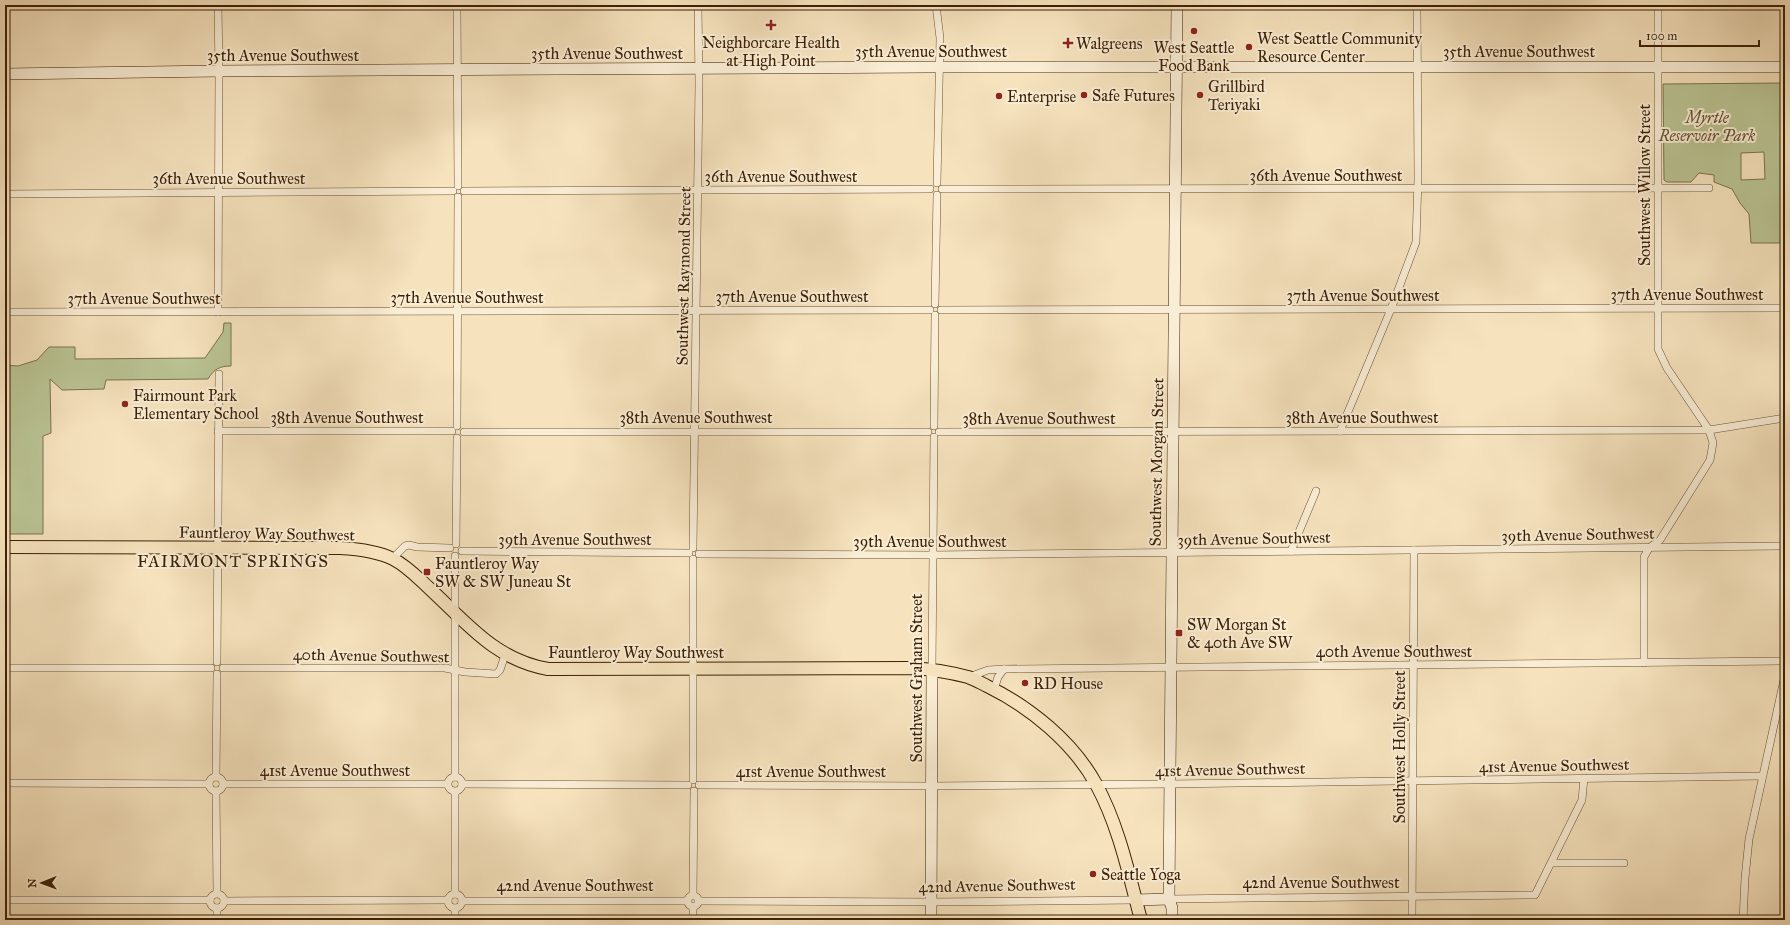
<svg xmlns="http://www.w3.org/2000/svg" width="1790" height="925" font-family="'IM FELL Great Primer',serif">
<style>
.green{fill:#bac494;stroke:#7c724c;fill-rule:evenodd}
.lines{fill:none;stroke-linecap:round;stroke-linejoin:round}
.street-casing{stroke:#6b5132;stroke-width:8}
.secondary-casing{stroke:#3d2004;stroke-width:12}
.primary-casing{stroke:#3d2004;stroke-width:14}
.street{stroke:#f9edd5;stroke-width:7}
.secondary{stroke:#f9edd5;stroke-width:11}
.primary{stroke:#f6e3be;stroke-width:12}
.poi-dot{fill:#8f2418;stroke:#f9edd5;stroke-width:1.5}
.labels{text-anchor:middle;stroke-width:4;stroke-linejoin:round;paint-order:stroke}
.poi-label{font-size:16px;fill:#3d2004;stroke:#f9edd5;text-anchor:start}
.street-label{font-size:16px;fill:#3d2004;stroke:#f9edd5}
.park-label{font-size:16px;font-style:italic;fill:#62512f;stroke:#f9edd5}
.neighbourhood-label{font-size:17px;letter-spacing:1px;fill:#3d2004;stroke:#f9edd5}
</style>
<rect width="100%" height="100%" fill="#f6e3be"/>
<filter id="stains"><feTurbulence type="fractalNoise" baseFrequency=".005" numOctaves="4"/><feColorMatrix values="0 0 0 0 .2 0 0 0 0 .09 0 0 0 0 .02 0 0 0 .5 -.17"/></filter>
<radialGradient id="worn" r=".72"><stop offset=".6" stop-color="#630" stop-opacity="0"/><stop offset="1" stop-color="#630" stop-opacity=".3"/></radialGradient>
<!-- green -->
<g class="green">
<path d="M1785,83V243H1751L1749,214L1740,203L1732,189L1714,182V175L1699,173L1691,182H1667L1664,180L1663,84ZM1764,152L1765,179L1741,180V153Z"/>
<path d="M224,323H231V366C220,366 214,369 208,379L106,380L104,389L62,390L50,379L51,433L43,436V534H5V365L18,366L37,360L49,347H75V359L205,358L223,332Z"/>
</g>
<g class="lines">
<defs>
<g id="street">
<polyline points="218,5 219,71 218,312"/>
<polyline points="457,5 458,186"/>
<polyline points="936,5 940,38 937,183"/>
<polyline points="942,189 1709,188"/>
<polyline points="464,191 930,189"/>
<polyline points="5,194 453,191"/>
<polyline points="935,304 937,195"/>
<polyline points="941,310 1785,308"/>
<polyline points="5,312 930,310"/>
<polyline points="457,426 458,197"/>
<polyline points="934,426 935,315"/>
<polyline points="218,431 452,431"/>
<polyline points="1340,431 1391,309 1416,242 1418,179 1417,5"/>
<polyline points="464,432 928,432"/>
<polyline points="939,432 1709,430 1785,418"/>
<polyline points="456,544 457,438"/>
<polyline points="693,548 699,83 698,5"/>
<polyline points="462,551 689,553"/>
<polyline points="1291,551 1316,491"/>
<polyline points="699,554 932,555 1785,546"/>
<polyline points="392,559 405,546 409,545 417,547 450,548"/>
<polyline points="217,662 219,374"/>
<polyline points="1644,663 1644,557 1649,548 1660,540 1710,460 1713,443 1709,430 1667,368 1658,349 1658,5"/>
<polyline points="5,668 211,668"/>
<polyline points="223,668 445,668 465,672 496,674 500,670 505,655"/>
<polyline points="932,670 934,437"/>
<polyline points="969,677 988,670 1004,669 1785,661"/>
<polyline points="994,690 998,677 1004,669"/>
<circle cx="455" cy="784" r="7"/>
<circle cx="216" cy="784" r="7"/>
<polyline points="216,777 217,674"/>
<polyline points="455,777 455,556"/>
<polyline points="693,780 693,559"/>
<polyline points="5,783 209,784"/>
<polyline points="223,784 447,784"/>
<polyline points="462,784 688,785"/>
<polyline points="699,785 931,786 1170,784 1762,776"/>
<polyline points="216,791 217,893"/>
<polyline points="1552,863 1624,863"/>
<circle cx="455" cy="901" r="7"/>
<circle cx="217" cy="901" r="7"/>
<polyline points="455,894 455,792"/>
<circle cx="693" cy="901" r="5.5"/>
<polyline points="693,896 694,791"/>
<polyline points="1169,899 1535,895 1582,800 1584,778"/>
<polyline points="5,900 210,900"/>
<polyline points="224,901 448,900"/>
<polyline points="462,901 688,901"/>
<polyline points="698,901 931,902 1135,900"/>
<polyline points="217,908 217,920"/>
<polyline points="455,908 455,920"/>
<polyline points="693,920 693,907"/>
<polyline points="1412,920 1414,550"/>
<polyline points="1743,920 1745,878 1749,839 1785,675"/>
</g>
<g id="secondary">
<polyline points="5,74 219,71 928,67 1785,67"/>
<polyline points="1135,900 1169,899"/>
<polyline points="931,920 932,670"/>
<polyline points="1172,920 1172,908 1169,899 1170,774 1177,5"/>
</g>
<path id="primary" d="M5,547L340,548C358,549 377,551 393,559C407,566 418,578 429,588C466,622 495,660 548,669L911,668C930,669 949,672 968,677C974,679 981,683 987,686C1030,707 1073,742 1096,784C1119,826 1129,875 1141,920"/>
</defs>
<!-- street casing -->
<use href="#street" class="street-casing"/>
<!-- secondary casing -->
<use href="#secondary" class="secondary-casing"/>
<!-- primary casing -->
<use href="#primary" class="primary-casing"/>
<!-- street -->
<use href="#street" class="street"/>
<!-- secondary -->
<use href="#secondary" class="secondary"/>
<!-- primary -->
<use href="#primary" class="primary"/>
</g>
<!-- markers -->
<g class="poi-dot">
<path d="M769 19h4v4h4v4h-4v4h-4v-4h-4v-4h4z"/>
<circle cx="1194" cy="31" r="4"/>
<path d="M1066 37h4v4h4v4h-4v4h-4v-4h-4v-4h4z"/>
<circle cx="1249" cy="47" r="4"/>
<circle cx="1084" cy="95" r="4"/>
<circle cx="1200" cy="95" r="4"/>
<circle cx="999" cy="96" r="4"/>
<circle cx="125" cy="404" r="4"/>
<rect x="423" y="568" width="8" height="8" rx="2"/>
<rect x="1175" y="629" width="8" height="8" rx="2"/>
<circle cx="1025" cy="683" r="4"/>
<circle cx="1093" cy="874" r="4"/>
</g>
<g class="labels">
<!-- poi labels -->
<g class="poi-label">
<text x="1257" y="44">West Seattle Community<tspan x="1257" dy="18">Resource Center</tspan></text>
<text x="771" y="48" text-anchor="middle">Neighborcare Health<tspan x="771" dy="18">at High Point</tspan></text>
<text x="1076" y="49">Walgreens</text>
<text x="1194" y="53" text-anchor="middle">West Seattle<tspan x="1194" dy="18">Food Bank</tspan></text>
<text x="1208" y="92">Grillbird<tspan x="1208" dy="18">Teriyaki</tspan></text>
<text x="1092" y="101">Safe Futures</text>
<text x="1007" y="102">Enterprise</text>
<text x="133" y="401">Fairmount Park<tspan x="133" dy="18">Elementary School</tspan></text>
<text x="435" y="569">Fauntleroy Way<tspan x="435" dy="18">SW &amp; SW Juneau St</tspan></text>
<text x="1187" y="630">SW Morgan St<tspan x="1187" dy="18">&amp; 40th Ave SW</tspan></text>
<text x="1033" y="689">RD House</text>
<text x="1101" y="880">Seattle Yoga</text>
</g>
<!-- street labels -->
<g class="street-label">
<text x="931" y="57">35th Avenue Southwest</text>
<text x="1519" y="57">35th Avenue Southwest</text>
<text x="607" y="59">35th Avenue Southwest</text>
<text x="283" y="61">35th Avenue Southwest</text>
<text x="1326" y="181">36th Avenue Southwest</text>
<text x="781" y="182">36th Avenue Southwest</text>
<text x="229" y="184">36th Avenue Southwest</text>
<text transform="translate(1644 185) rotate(-90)" y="6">Southwest Willow Street</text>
<text transform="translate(683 276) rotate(-89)" y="6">Southwest Raymond Street</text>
<text x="1687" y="300">37th Avenue Southwest</text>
<text x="1363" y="301">37th Avenue Southwest</text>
<text x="792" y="302">37th Avenue Southwest</text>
<text x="467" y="303">37th Avenue Southwest</text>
<text x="144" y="304">37th Avenue Southwest</text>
<text x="347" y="423">38th Avenue Southwest</text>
<text x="696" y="423">38th Avenue Southwest</text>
<text x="1362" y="423">38th Avenue Southwest</text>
<text x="1039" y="424">38th Avenue Southwest</text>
<text transform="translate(1156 462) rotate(-89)" y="6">Southwest Morgan Street</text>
<text transform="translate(267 533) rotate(1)" y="6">Fauntleroy Way Southwest</text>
<text transform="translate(1578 534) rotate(-1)" y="6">39th Avenue Southwest</text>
<text transform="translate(1254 538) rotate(-1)" y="6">39th Avenue Southwest</text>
<text x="575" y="545">39th Avenue Southwest</text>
<text x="930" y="547">39th Avenue Southwest</text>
<text x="1394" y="657">40th Avenue Southwest</text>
<text x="636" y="658">Fauntleroy Way Southwest</text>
<text transform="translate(371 655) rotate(1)" y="6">40th Avenue Southwest</text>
<text transform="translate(916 678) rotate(-90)" y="6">Southwest Graham Street</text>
<text transform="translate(1399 747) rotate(-90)" y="6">Southwest Holly Street</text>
<text transform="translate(1554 765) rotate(-1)" y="6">41st Avenue Southwest</text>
<text transform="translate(1230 769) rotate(-1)" y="6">41st Avenue Southwest</text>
<text x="335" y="776">41st Avenue Southwest</text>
<text x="811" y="777">41st Avenue Southwest</text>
<text x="1321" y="888">42nd Avenue Southwest</text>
<text x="575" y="891">42nd Avenue Southwest</text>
<text transform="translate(997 885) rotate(-1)" y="6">42nd Avenue Southwest</text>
</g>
<!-- park labels -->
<g class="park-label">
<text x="1707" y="123">Myrtle<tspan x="1707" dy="18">Reservoir Park</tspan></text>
</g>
<!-- neighbourhood labels -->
<g class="neighbourhood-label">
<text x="233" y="567">FAIRMONT SPRINGS</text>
</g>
</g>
<!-- margin -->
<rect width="1790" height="925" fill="none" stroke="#f6e3be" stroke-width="20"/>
<rect x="6" y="6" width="1778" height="913" fill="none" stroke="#3d2004" stroke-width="2"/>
<rect x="10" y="10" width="1770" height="905" fill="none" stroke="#3d2004"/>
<!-- north arrow -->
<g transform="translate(42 883) rotate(269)" stroke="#f9edd5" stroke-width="3" paint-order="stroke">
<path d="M0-3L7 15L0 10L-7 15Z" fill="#3d2004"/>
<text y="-6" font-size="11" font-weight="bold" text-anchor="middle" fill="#3d2004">N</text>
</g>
<!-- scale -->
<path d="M1640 40v6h119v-6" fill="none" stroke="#3d2004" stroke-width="2"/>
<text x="1646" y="40" font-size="12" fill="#3d2004" stroke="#f9edd5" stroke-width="3" paint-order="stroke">100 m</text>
<rect width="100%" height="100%" filter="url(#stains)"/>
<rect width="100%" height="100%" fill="url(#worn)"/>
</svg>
